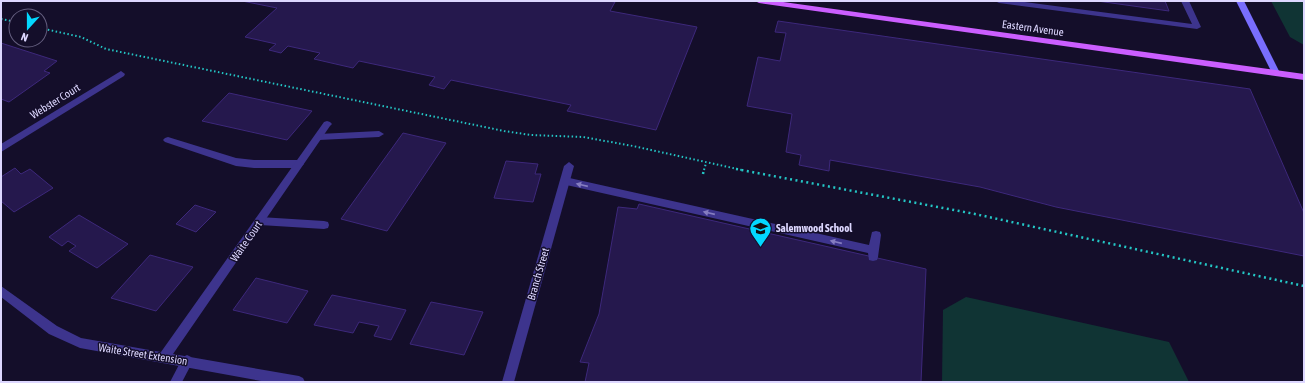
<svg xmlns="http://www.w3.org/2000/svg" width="1305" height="383" font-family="'Asap Condensed',sans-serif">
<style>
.green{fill:#103434}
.building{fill:#25184d;stroke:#3d287b}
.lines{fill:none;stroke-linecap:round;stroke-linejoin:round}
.path-far1{stroke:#24c6c5;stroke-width:2;stroke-dasharray:1.5 2.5;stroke-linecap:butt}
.path{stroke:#24c6c5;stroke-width:2.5;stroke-dasharray:2 3.5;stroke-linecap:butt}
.lane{fill:#3d348d;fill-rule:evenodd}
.street{fill:#3d348d;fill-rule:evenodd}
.secondary{fill:#796eff;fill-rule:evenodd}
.primary{fill:#cb5eff;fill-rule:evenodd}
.oneway{fill:#857dc0}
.labels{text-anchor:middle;stroke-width:3;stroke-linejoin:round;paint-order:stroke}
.street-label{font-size:11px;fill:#ddd7ff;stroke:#140e2a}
.poi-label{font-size:11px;font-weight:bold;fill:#ddd7ff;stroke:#140e2a;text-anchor:start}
</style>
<rect width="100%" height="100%" fill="#140e2a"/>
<!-- green -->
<g class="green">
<polygon points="1271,1 1304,1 1304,45 1290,37"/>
<polygon points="966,297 1169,342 1189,382 942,382 943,310"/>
</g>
<!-- building -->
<g class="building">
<polygon points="242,1 608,1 615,2 610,11 697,27 656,130 567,111 571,105 451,80 444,89 429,85 435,77 359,61 353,68 314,59 320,53 288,46 281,53 269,50 276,44 245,37 277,8"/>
<polygon points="1097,1 1165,1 1169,11"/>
<polygon points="778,21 1250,89 1304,213 1304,256 1056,207 980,187 830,160 829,171 799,165 801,155 786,152 792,114 747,106 758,57 780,61 786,33 775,32"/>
<polygon points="1,43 57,61 44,71 50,73 9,102 1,99"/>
<polygon points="229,93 312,111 287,140 202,121"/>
<polygon points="403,133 446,143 387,231 341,219"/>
<polygon points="506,161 538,164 535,174 541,174 533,202 494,198"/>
<polygon points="15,168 21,174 30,169 53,188 14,212 1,201 1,177"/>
<polygon points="639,204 926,269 921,382 585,382 589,363 580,362 599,314 618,207 637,209"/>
<polygon points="195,205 216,212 196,232 176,224"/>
<polygon points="79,215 128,244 97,268 69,251 76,246 68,241 62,246 49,237"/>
<polygon points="150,255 193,267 156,311 111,298"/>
<polygon points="256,278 308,291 287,323 233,310"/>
<polygon points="332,295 406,310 391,340 374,336 379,326 359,322 353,333 314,325"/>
<polygon points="431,302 483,312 464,355 410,344"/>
</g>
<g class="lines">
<!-- path-far1 -->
<g class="path-far1">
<polyline points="1,19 16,22"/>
<polyline points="40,28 81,37 106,49 504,131 531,135 583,137 633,146 742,170"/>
<polyline points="704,170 706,163"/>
</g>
<!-- path -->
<g class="path">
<polyline points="736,169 975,214 1304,286"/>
<polyline points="703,174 704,169"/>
</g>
<!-- lane -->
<g class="lane">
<polygon points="995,1 1017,1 1192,24 1181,1 1189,1 1201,27 1197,29 999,3"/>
<polygon points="379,131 384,134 379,137 319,140 314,137 319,134"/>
<polygon points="168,137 236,158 254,160 299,160 304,164 299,168 254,168 236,166 165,142 163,140 165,138"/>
<polygon points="565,177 869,245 872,232 876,231 880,232 881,235 878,257 877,260 873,261 869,260 868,253 562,184 560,181 562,178"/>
<polygon points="260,217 324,221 328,222 329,225 328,228 324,229 260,225 256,224 255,221 256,218"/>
<polygon points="187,355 191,357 193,361 182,382 170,382 183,357"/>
</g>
<!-- street -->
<g class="street">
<polygon points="121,71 125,74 124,76 1,152 1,144"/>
<polygon points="327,121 330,122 332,124 330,126 173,354 299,376 303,378 305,382 267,382 80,348 49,334 1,297 1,286 57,326 81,338 161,352 324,122"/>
<polygon points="569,162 574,166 514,382 502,382 564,166"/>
</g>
<!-- secondary -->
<polygon class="secondary" points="1236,1 1244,1 1280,73 1279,75 1276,76 1272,73"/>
<!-- primary -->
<polygon class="primary" points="755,1 776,1 1304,74 1304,80 759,3"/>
</g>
<!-- one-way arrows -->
<defs><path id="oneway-solid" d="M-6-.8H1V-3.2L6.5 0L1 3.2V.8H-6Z"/></defs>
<g class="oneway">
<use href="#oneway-solid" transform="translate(582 185) rotate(-167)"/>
<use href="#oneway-solid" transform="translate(709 213) rotate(-167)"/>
<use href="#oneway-solid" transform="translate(836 242) rotate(-167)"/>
</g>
<!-- icons -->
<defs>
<symbol id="school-pin" viewBox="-11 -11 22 30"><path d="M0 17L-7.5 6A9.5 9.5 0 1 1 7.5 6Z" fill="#03d8ff" stroke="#140e2a"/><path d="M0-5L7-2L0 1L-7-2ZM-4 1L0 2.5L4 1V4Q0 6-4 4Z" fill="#111"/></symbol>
</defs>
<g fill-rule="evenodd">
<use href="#school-pin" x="748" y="216" width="25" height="34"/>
</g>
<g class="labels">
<!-- street labels -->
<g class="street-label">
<text transform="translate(1033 28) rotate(8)" y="4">Eastern Avenue</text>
<text transform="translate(55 101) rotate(-32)" y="4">Webster Court</text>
<text transform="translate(246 241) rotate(-55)" y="4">Waite Court</text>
<text transform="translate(538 274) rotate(-74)" y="4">Branch Street</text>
<text transform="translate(143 354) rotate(9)" y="4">Waite Street Extension</text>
</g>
<!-- poi labels -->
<g class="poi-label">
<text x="776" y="232">Salemwood School</text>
</g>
</g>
<!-- border -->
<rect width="1305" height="383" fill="none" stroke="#ddd7ff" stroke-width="4"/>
<!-- north arrow -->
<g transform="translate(28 28) rotate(201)"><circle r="19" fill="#140e2a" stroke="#645e7f"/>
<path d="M0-3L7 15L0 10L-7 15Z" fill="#03d8ff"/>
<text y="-6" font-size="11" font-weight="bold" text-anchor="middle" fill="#ddd7ff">N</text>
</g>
</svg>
